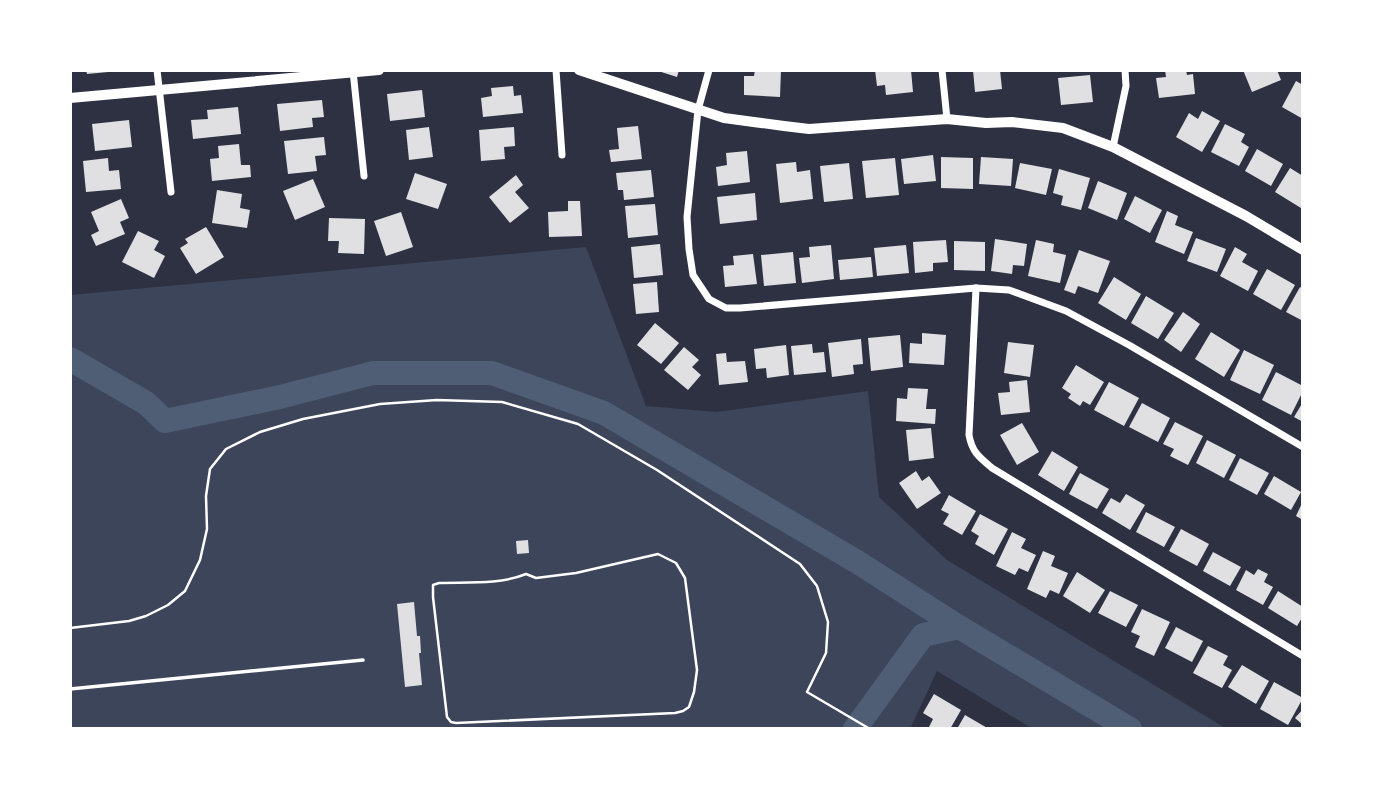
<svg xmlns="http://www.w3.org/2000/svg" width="1373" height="799" font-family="Roboto,sans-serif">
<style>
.green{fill:#3c4559}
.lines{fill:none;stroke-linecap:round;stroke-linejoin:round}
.river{stroke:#4f5d75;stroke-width:24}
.building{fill:#e0e0e3}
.path{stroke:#fff;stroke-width:2.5}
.service{stroke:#fff;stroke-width:3.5}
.minor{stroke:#fff;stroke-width:7}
.tertiary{stroke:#fff;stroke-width:10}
</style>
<rect width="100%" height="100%" fill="#2d3142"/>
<!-- green -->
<polygon class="green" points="586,247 646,406 717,412 868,391 879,497 947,560 1227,729 1033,729 937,671 910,729 70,729 70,295"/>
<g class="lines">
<!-- river -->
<g class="river">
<polyline points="70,359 146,403 165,421 280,397 373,373 492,373 604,413 859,563 959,627 1130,729"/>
<polyline points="855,729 923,635 959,627"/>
</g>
</g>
<!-- building -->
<g class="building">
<polygon points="86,70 108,70 108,72 87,74"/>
<polygon points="655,70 679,70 677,77"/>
<polygon points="755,70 781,70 780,97 744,95 744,76 754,76"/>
<polygon points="875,70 911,70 913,92 886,95 885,85 877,86"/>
<polygon points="973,70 1000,70 1002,89 975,92"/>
<polygon points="1165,70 1186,70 1187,75 1193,74 1195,94 1159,98 1156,78 1166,77"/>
<polygon points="1243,70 1277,70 1281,80 1252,92"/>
<polygon points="1090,75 1093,102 1061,105 1058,78"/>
<polygon points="1296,81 1303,85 1303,119 1282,107"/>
<polygon points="513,86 514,96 521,95 523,113 483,117 481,98 492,96 491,88"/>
<polygon points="422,90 425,117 390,121 387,94"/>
<polygon points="322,100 324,117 312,118 313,127 280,131 277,104"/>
<polygon points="238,107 241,134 193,139 191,120 208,119 207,110"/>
<polygon points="1202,111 1220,121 1202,152 1176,137 1189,113 1198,119"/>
<polygon points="129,120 132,147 95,151 92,124"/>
<polygon points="1225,124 1245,134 1241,142 1249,147 1239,166 1211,152"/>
<polygon points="638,126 642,159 611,162 609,150 619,149 617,128"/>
<polygon points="429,127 433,157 409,160 406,130"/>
<polygon points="514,127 515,146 504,147 505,159 481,161 479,130"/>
<polygon points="324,137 326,155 315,156 317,171 288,174 284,141"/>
<polygon points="239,144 241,165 250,165 251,177 212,181 210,159 219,158 218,146"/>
<polygon points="1257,149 1283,164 1271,186 1245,171"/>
<polygon points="747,151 750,182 718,186 716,167 727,165 726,153"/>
<polygon points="933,155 936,181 904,184 901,159"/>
<polygon points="941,157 973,158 973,189 941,188"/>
<polygon points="981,157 1013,159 1011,186 979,184"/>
<polygon points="108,158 109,171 119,170 121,189 86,192 83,161"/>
<polygon points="895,158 899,195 866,198 862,161"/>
<polygon points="796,162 797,172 810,170 813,199 780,203 776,164"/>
<polygon points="849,163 853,199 824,202 820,166"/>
<polygon points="1020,163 1052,169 1046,195 1015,188"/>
<polygon points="1290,168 1303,176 1303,205 1301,208 1275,192"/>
<polygon points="1059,169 1090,178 1081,210 1061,205 1063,196 1053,193"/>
<polygon points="651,170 654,197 624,200 623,190 618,190 616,173"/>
<polygon points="415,173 447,184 438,209 406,199"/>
<polygon points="516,175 523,185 515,192 529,208 510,223 489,197"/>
<polygon points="313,179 325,207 295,220 283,191"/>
<polygon points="1098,181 1127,193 1117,220 1088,208"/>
<polygon points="217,190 242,194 240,208 250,210 247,228 212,223"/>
<polygon points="755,193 757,220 720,224 717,197"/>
<polygon points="1135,196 1162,210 1150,233 1124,219"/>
<polygon points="121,199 129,218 120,222 125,234 96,246 91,235 99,231 91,212"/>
<polygon points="568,201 580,201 582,236 549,237 548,212 568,211"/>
<polygon points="655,204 658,235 628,238 625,206"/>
<polygon points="1167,211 1178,216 1175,225 1193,232 1184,254 1155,242"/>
<polygon points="401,212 413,247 386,256 374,221"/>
<polygon points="329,218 365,219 364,254 338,253 339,241 328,241"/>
<polygon points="206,227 224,257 196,274 180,248 188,243 185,239"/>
<polygon points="138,231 159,241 154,250 165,256 154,278 122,262"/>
<polygon points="1196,238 1226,249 1217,272 1187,261"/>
<polygon points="995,239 1027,244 1024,266 1013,265 1012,274 991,271"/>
<polygon points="946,240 948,262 933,263 933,271 915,273 913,242"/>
<polygon points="1036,240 1054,244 1053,252 1066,255 1060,283 1028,276"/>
<polygon points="954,241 985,242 985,271 954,270"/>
<polygon points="660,244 663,275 634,278 631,247"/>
<polygon points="831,245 834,279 802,283 799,258 810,257 809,247"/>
<polygon points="906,245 909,273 877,276 874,248"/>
<polygon points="1235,247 1247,254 1242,262 1258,271 1248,291 1220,276"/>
<polygon points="1079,250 1110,261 1098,293 1078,286 1075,294 1064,290"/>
<polygon points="793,252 796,283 764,286 761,255"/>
<polygon points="753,254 757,284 725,287 723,266 734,265 733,256"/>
<polygon points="871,257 873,277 840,280 838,260"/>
<polygon points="1267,269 1295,285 1281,310 1253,294"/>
<polygon points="1114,277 1141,294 1126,320 1098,303"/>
<polygon points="657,282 659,312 636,314 633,284"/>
<polygon points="1300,287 1303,289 1303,321 1286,312"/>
<polygon points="1146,296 1174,313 1158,339 1131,323"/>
<polygon points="1183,312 1200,324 1181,352 1164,340"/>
<polygon points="655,323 679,343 661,364 637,345"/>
<polygon points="1211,332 1240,350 1224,377 1195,359"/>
<polygon points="922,333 946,335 944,365 909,363 910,343 922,344"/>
<polygon points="900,335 903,367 871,371 868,338"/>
<polygon points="861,339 863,364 853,365 854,374 832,377 828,343"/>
<polygon points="1008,342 1034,345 1030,377 1004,373"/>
<polygon points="812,344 813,353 824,352 826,372 794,375 791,346"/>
<polygon points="786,345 789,375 767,378 766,368 756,369 754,349"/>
<polygon points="684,347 699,360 692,367 701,375 688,390 664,370"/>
<polygon points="1244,350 1274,365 1260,394 1230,380"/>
<polygon points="726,353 727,362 745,361 748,382 719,385 716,354"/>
<polygon points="1076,365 1104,382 1090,405 1083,401 1080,406 1068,398 1071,394 1062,388"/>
<polygon points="1276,372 1303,386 1303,391 1291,415 1262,400"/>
<polygon points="1027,380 1030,412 1001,415 998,393 1010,392 1009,382"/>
<polygon points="1109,382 1139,398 1124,426 1094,410"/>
<polygon points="908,388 928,389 926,409 936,409 935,424 896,421 897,398 907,399"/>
<polygon points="1303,402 1303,422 1294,417"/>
<polygon points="1142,403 1170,418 1158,442 1129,427"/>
<polygon points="1175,422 1203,436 1188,465 1170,456 1174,449 1163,444"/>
<polygon points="1022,423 1039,452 1017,465 1000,435"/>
<polygon points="931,428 934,458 909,461 906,430"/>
<polygon points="1207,440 1236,455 1224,478 1196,463"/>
<polygon points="1052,451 1078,467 1064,491 1038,475"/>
<polygon points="1240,458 1269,473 1257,495 1229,480"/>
<polygon points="916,471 922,481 929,476 941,493 917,509 899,483"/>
<polygon points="1080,473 1109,489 1097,509 1069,494"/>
<polygon points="1274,476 1301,492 1291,510 1264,494"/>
<polygon points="1126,494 1145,505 1130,530 1102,513 1111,498 1120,503"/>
<polygon points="949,495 976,511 962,535 943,524 949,514 941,510"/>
<polygon points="1303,501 1303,520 1296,516"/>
<polygon points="1146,512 1175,527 1164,547 1136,532"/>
<polygon points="980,514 1008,529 994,555 975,544 979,536 971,531"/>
<polygon points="1181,529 1209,544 1197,566 1169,551"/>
<polygon points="1012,532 1026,539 1021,548 1036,555 1028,572 1019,568 1015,575 996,566"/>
<polygon points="528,540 529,553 517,554 516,541"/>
<polygon points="1043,551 1055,556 1051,566 1068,573 1059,594 1050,590 1046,598 1027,589"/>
<polygon points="1213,552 1241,567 1230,586 1203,571"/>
<polygon points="1258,569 1268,574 1264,582 1273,587 1263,605 1236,590 1246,570 1254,575"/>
<polygon points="1077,572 1105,590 1090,613 1063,596"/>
<polygon points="1110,591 1138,605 1126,627 1098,613"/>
<polygon points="1278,591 1303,607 1303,616 1297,626 1268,608"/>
<polygon points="414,602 417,636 420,636 421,653 419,653 422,685 405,687 397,604"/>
<polygon points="1142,609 1170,622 1154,656 1135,647 1140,636 1131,632"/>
<polygon points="1176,627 1203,641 1192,662 1165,648"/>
<polygon points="1208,646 1228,656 1223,665 1232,670 1222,688 1193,673"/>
<polygon points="1242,665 1269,681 1256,704 1228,687"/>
<polygon points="1274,682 1303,698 1288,725 1260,709"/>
<polygon points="934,694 961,710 950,729 933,729 929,727 933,719 923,713"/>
<polygon points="1303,709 1303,725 1295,718"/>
<polygon points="965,715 989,729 957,729"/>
</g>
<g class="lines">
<!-- path -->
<g class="path">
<path d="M658,554L676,563L685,578L697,670L694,692L689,707L683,711L675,713L456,723L451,722L447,717L433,597V585L439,583C468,582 499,585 526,574L536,578L576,573Z"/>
<polyline points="70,628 129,621 146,616 168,605 185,591 200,560 207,529 206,496 210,469 226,449 260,432 303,419 380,404 437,400 502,402 578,424 657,470 800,564 817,586 828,622 826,653 807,692 870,729"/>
</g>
<!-- service -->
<polyline class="service" points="70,689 363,660"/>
<!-- minor -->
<g class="minor">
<polyline points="157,70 171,192"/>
<polyline points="556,70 562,155"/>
<polyline points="709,70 698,110 687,217 689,249 693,275 709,299 726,308 740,308 976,288 1009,290 1066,311 1129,345 1303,447"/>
<polyline points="942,70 947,119"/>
<polyline points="353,71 364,176"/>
<polyline points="1113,147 1126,86 1125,70"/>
<path d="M976,288L969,435C972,452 979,457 992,468L1303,656"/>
</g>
<!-- tertiary -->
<g class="tertiary">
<polyline points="579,70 724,118 784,126 809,129 947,119 986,123 1012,122 1063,128 1113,147 1246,216 1303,250"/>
<polyline points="70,98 379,70"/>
</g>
</g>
<!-- border -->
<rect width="1373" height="799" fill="none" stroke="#ffffff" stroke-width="144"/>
</svg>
